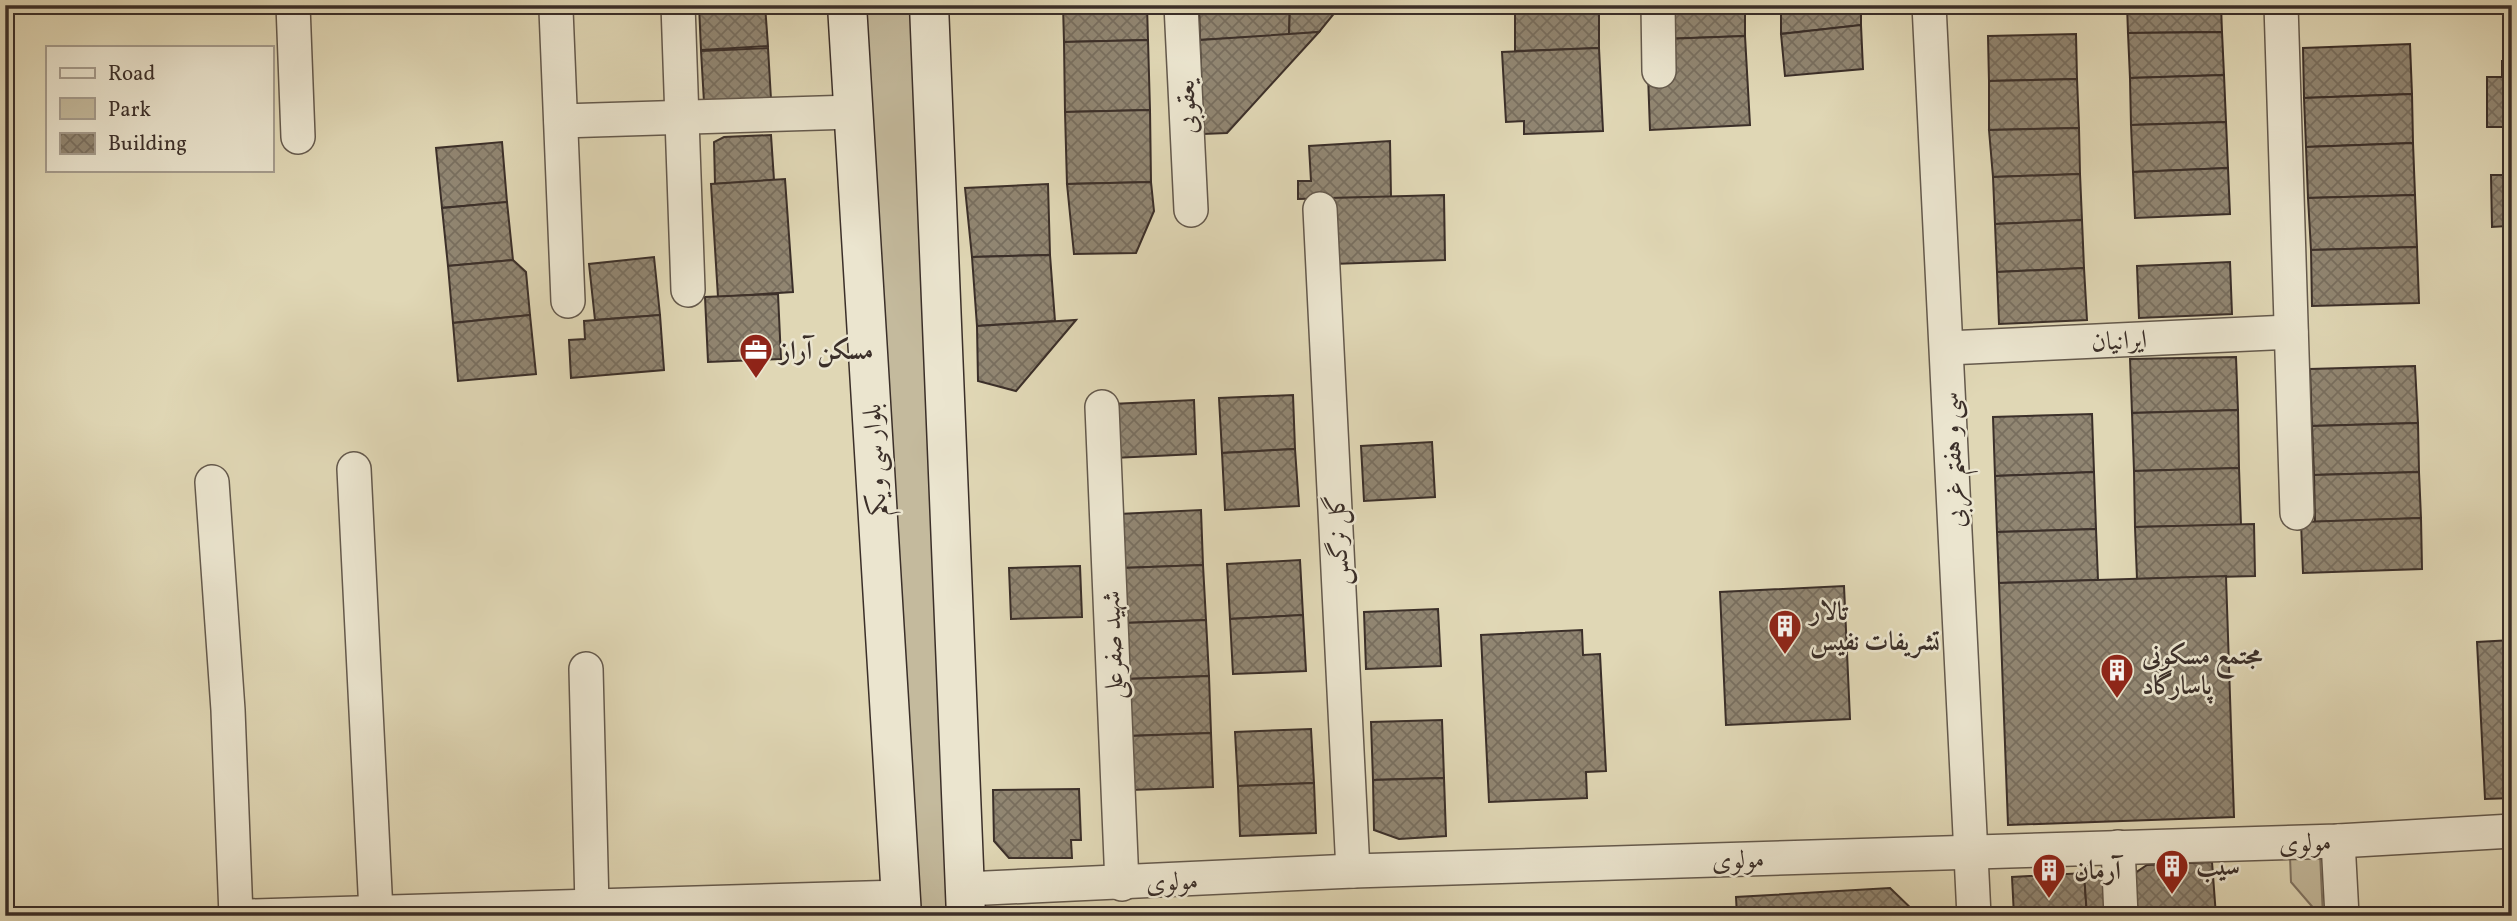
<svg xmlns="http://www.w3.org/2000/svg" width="2517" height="921" font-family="Vollkorn,Amiri,serif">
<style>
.green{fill:#c4ba9d;stroke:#807463;stroke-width:2}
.building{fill:url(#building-cross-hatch);stroke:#3b2f29;stroke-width:2}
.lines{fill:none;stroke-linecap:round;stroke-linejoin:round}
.minor-casing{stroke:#64594c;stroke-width:36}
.secondary-casing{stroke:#3b2f29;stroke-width:41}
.minor{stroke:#ebe5cf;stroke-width:33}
.secondary{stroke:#ebe5cf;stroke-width:38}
.labels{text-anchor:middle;stroke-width:5;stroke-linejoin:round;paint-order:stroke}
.street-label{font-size:26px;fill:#3b2f29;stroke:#ebe5cf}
.poi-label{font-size:26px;font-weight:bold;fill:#3b2f29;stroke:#ebe5cf;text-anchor:start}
</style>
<defs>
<pattern id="building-cross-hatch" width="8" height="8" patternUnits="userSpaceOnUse" patternTransform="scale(1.75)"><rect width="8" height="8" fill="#918672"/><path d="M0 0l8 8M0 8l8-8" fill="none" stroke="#786e5e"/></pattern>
</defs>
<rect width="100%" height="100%" fill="#e0d7b5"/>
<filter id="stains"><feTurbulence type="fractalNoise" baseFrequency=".00286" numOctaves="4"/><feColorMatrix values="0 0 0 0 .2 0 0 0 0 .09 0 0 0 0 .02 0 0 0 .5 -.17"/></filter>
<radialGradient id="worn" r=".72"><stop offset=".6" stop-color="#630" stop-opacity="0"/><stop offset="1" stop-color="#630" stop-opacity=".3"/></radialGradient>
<!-- green -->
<g class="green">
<polygon points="856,5 917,5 960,916 908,916"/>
<polygon points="2320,854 2323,916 2317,916 2316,911 2291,882 2290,857"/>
</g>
<!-- building -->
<g class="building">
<polygon points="699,5 765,5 768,46 701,50"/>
<polygon points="1063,5 1147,5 1148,40 1064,42"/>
<polygon points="1199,5 1290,5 1289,35 1200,40"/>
<polygon points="1290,5 1341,5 1319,32 1289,35"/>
<polygon points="1515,5 1599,5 1599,48 1515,51"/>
<polygon points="1663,5 1745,5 1745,36 1664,39"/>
<polygon points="1781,5 1861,5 1861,25 1781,34"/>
<polygon points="2127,5 2221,5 2222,32 2128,33"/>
<polygon points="1861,25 1863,69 1785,76 1781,34"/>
<polygon points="1319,32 1227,133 1203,134 1200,40"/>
<polygon points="2222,32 2224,75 2130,78 2128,33"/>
<polygon points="2076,34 2077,79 1989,81 1988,36"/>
<polygon points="1745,36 1750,125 1650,130 1648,75 1664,39"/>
<polygon points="1148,40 1150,110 1065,112 1064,42"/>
<polygon points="2410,44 2412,94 2304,98 2303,48"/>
<polygon points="768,48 771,99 704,102 701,51"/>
<polygon points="1599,48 1603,131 1524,134 1524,121 1506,122 1502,52"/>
<polygon points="2502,61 2512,61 2512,252 2507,252 2507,226 2492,227 2491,175 2503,175 2503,127 2487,127 2487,77 2502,77"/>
<polygon points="2224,75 2226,122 2131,125 2130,78"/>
<polygon points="2077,79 2079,128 1989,130 1989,81"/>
<polygon points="2412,94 2413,143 2306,147 2304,98"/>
<polygon points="1150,110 1151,182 1067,184 1065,112"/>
<polygon points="2226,122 2228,168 2133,172 2131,125"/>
<polygon points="2079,128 2080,174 1993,177 1989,130"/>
<polygon points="771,135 774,180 715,184 714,142 724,137"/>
<polygon points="1390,141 1391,197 1298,199 1298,181 1311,181 1309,146"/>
<polygon points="502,142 507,202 442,208 436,148"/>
<polygon points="2413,143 2415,195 2308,198 2306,147"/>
<polygon points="2228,168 2230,214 2135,218 2133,172"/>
<polygon points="2080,174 2082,220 1995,224 1993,177"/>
<polygon points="785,179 793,292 718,297 711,184"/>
<polygon points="1151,182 1154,211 1136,253 1074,254 1067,184"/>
<polygon points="1048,184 1050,255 972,257 965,188"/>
<polygon points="1444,195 1445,260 1333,264 1330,198"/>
<polygon points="2415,195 2417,247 2311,250 2308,198"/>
<polygon points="507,202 513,260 448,266 442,208"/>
<polygon points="2082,220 2084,268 1997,272 1995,224"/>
<polygon points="2417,247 2419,303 2312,306 2311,250"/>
<polygon points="1050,255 1055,321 977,326 972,257"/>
<polygon points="654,257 660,315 595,320 589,264"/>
<polygon points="513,260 526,272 530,315 453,323 448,266"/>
<polygon points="2230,262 2232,314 2139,318 2137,266"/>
<polygon points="2084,268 2087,320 1999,324 1997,272"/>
<polygon points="778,294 781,359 708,362 705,297"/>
<polygon points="530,315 536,374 458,381 453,323"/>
<polygon points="660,315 664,370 571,378 569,340 585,339 584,321"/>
<polygon points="1076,320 1016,391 978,381 977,326"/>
<polygon points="2236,357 2238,410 2132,413 2130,359"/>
<polygon points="2415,366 2418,423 2312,426 2310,369"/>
<polygon points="1293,395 1295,449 1222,453 1219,398"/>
<polygon points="1194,400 1196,454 1114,458 1112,404"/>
<polygon points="2238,410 2239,468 2134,471 2132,413"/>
<polygon points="2092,414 2094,472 1995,476 1993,417"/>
<polygon points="2418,423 2419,472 2314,475 2312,426"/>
<polygon points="1432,442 1435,497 1364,501 1361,446"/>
<polygon points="1295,449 1299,506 1225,510 1222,453"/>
<polygon points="2239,468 2241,525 2135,527 2134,471"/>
<polygon points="2094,472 2096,529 1997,532 1995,476"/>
<polygon points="2419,472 2421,518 2315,522 2314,475"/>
<polygon points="1201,510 1203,565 1122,568 1119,514"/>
<polygon points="2421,518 2422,569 2303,573 2301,522"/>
<polygon points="2254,524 2255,576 2137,579 2135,527"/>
<polygon points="2096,529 2098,580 1999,583 1997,532"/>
<polygon points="1300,560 1303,615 1230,619 1227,564"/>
<polygon points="1203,565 1206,620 1124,623 1122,568"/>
<polygon points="1080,566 1082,617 1011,619 1009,568"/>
<polygon points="2226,576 2234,817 2008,825 1999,583"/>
<polygon points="1844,586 1850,719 1726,725 1720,592"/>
<polygon points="1438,609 1441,666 1366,669 1364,612"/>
<polygon points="1303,615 1306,671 1233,674 1230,619"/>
<polygon points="1206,620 1209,676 1127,679 1124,623"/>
<polygon points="1582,630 1583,655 1600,654 1606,771 1586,772 1587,798 1489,802 1481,635"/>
<polygon points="2512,640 2512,798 2485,799 2477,642"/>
<polygon points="1209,676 1211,733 1129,736 1127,679"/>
<polygon points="1442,720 1444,778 1373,780 1371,722"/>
<polygon points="1311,729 1314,783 1238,786 1235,732"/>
<polygon points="1211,733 1213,787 1131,790 1129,736"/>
<polygon points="1444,778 1446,836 1399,839 1374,830 1373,780"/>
<polygon points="1314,783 1316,833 1240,836 1238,786"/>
<polygon points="1079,789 1081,840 1071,840 1072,858 1009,858 994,841 993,790"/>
<polygon points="2212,862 2216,916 2131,916 2129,877 2147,865"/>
<polygon points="2084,873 2087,916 2014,916 2012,877"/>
<polygon points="2084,873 2108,879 2110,916 2087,916"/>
<polygon points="1890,888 1919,916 1737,916 1736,897"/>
</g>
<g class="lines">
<defs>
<g id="minor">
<polyline points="293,5 298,137"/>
<polyline points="678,5 688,290"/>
<polyline points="1181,5 1191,210"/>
<polyline points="1658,5 1659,71"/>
<polyline points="1929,5 1974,916"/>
<polyline points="2281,5 2297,513"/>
<polyline points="556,10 568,301"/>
<polyline points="561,121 853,112"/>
<polyline points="1320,209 1353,871"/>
<polyline points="1947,348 2291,332"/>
<polyline points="1102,407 1122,884"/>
<polyline points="354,469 376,912"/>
<polyline points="212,482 228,710 236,916"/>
<polyline points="586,669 592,906"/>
<polyline points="2338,841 2342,916"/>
<polyline points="2118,847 2121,916"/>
<polyline points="965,889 1353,871 2338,841 2512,831"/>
<polyline points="251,916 901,897"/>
</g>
<g id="secondary">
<polyline points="847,5 902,916"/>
<polyline points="929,5 966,916"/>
</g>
</defs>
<!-- minor casing -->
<use href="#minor" class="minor-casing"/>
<!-- secondary casing -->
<use href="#secondary" class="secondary-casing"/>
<!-- minor -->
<use href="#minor" class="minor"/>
<!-- secondary -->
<use href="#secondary" class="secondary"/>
</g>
<!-- icons -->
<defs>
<symbol id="office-pin" viewBox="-11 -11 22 30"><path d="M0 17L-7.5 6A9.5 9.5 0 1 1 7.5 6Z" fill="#8f2418" stroke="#ebe5cf"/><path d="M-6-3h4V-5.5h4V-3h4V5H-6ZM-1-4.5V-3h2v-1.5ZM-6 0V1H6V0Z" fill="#fff"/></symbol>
<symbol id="building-pin" viewBox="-11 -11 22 30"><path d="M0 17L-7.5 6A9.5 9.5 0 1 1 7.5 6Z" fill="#8f2418" stroke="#ebe5cf"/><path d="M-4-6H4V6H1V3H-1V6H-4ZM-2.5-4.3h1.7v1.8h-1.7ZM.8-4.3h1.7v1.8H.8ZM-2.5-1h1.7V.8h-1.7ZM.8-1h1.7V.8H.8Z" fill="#fff"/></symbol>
</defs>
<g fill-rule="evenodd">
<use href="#office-pin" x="737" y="331" width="38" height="52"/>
<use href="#building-pin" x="1766" y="607" width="38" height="52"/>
<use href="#building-pin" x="2098" y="651" width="38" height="52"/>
<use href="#building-pin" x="2153" y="847" width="38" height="52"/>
<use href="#building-pin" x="2030" y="851" width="38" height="52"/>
</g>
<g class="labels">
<!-- street labels -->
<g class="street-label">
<text transform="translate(1186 107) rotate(-93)" y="9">یعقوبی</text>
<text transform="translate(2119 340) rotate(-3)" y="9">ایرانیان</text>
<text transform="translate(874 460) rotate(-93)" y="9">بلوار سی و یکم</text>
<text transform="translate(1952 460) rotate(-93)" y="9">سی و هفتم غربی</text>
<text transform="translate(1337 540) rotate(-93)" y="9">گل نرگس</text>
<text transform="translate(1112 645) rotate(-92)" y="9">شهید صفرعلی</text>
<text transform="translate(2305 842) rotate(-2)" y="9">مولوی</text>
<text transform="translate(1738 859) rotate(-2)" y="9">مولوی</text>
<text transform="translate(1172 881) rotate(-3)" y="9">مولوی</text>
</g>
<!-- poi labels -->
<g class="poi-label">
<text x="780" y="359">مسکن آراز</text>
<text x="1810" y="620">تالار<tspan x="1810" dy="30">تشریفات نفیس</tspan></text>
<text x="2142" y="664">مجتمع مسکونی<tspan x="2142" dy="30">پاسارگاد</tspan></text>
<text x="2196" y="875">سیب</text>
<text x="2074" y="879">آرمان</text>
</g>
</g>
<!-- margin -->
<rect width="2517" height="921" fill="none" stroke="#e0d7b5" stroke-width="28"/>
<rect x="7" y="7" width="2503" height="907" fill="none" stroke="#3b2f29" stroke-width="3.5"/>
<rect x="14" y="14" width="2489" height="893" fill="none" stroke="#3b2f29" stroke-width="2"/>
<!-- legend -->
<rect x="46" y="46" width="228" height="126" fill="#ebe5cf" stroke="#a59c8d" stroke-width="2"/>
<rect x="60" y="68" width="35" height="10" fill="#ebe5cf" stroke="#a59c8d" stroke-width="2"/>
<text x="108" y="80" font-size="21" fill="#3b2f29">Road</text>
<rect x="60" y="98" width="35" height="21" fill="#c4ba9d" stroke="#a59c8d" stroke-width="2"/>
<text x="108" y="116" font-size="21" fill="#3b2f29">Park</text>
<rect x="60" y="133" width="35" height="21" fill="url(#building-cross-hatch)" stroke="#a59c8d" stroke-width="2"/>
<text x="108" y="150" font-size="21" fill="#3b2f29">Building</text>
<rect width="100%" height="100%" filter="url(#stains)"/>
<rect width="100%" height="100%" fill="url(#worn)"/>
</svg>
